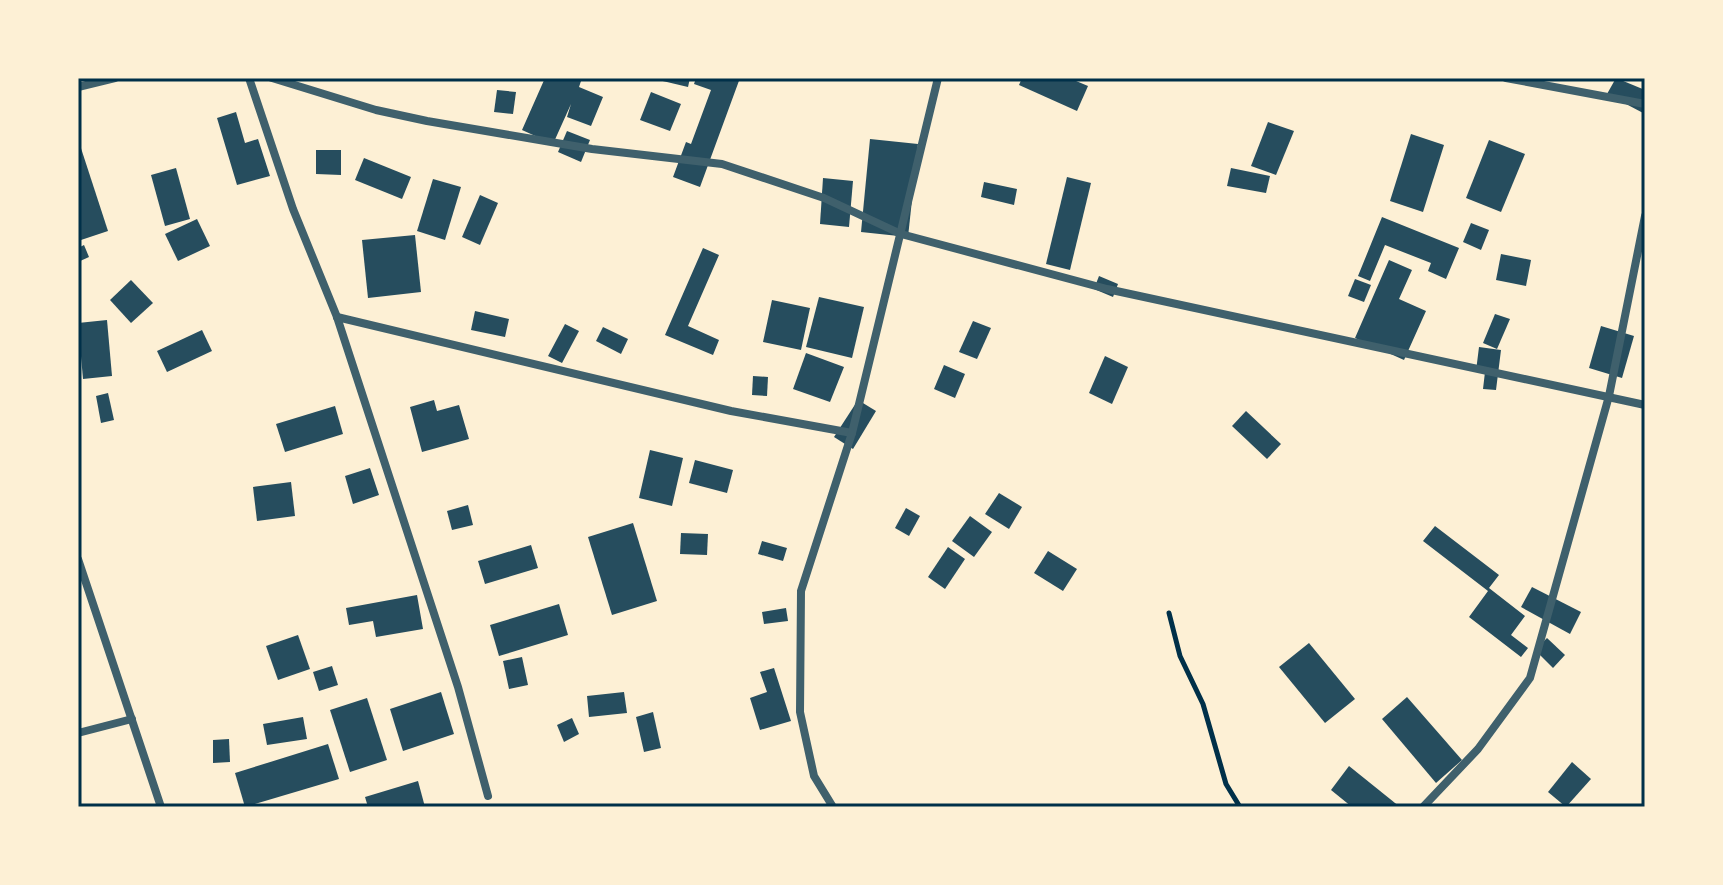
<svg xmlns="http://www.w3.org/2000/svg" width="1723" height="885" font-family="Inter,sans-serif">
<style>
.building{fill:#264d5e}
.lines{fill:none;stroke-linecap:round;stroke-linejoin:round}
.path{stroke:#003049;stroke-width:5}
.minor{stroke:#3f606c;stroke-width:8}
.neatline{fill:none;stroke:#003049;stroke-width:3}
</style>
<rect width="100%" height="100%" fill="#fdf0d5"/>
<!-- building -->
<g class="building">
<polygon points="545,78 574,78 581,81 579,87 603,97 591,126 567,117 571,104 553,144 522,130"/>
<polygon points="650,78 690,78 688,87"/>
<polygon points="696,78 740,78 700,187 673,177 686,142 691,144 711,90 694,84"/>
<polygon points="1022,78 1069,78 1088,86 1077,111 1019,85"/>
<polygon points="1616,78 1645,90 1645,114 1607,94"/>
<polygon points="497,90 516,92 513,114 494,112"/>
<polygon points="651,92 681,104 670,131 640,120"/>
<polygon points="236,112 245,143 258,139 270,176 237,185 217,118"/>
<polygon points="1268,122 1294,131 1276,175 1251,166"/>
<polygon points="567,131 590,140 581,162 558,152"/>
<polygon points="1411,134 1444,145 1423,212 1390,201"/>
<polygon points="78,139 108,231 78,241"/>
<polygon points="870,139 918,144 908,237 861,232"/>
<polygon points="1489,140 1525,154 1501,212 1466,198"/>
<polygon points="316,150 341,150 341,175 316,174"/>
<polygon points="364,158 411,177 402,199 355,180"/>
<polygon points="176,168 190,219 165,226 151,175"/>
<polygon points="1231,168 1270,176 1266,193 1227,186"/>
<polygon points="1067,177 1091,183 1070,270 1046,264"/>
<polygon points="823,178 853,181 849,227 820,224"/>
<polygon points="433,179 461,187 445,240 417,231"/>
<polygon points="984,182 1017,189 1014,205 981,197"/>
<polygon points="480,195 498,203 480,245 462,237"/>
<polygon points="1382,217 1459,248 1446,279 1428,271 1431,263 1385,245 1370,281 1358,276"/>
<polygon points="197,219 210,246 178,261 165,234"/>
<polygon points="1471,223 1489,230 1481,250 1463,242"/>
<polygon points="415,235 421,292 368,298 362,240"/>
<polygon points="84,245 89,257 78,262 78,248"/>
<polygon points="703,248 719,255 688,326 719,340 713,355 665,335"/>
<polygon points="1501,254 1531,260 1526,286 1496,280"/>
<polygon points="1389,260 1412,270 1399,299 1426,311 1404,360 1355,338"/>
<polygon points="1099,276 1118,284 1113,297 1094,289"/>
<polygon points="1355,279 1371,285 1364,302 1348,296"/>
<polygon points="131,280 153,303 131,323 110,300"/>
<polygon points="819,297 864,307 852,358 806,347"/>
<polygon points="772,300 810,308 801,350 763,342"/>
<polygon points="475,311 509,319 505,337 471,330"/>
<polygon points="1495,314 1510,319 1497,349 1483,343"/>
<polygon points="107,320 112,376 83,379 78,323"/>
<polygon points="973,321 991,328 977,359 959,352"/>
<polygon points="565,324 579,331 562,363 548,356"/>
<polygon points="1601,326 1634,336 1622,378 1589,368"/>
<polygon points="603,327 628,339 621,354 596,341"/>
<polygon points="202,330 212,351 167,372 157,351"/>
<polygon points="1479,347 1501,350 1496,390 1483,389 1485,372 1476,371"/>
<polygon points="806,353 844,367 830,402 793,389"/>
<polygon points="1105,356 1128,367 1112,404 1089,393"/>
<polygon points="944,365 965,374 955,398 934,389"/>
<polygon points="753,376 768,377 767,396 752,395"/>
<polygon points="108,393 114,420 101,423 96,396"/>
<polygon points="434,400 437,411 459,405 469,439 422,452 410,407"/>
<polygon points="858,400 876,411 853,449 834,437"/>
<polygon points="335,406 343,434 285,452 276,424"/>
<polygon points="1246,411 1281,444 1267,459 1232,426"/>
<polygon points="650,450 683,458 672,506 639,498"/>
<polygon points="695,460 733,470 727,493 689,483"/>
<polygon points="370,468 379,495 353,504 345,476"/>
<polygon points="291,482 295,516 257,521 253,487"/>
<polygon points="999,493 1022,507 1009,529 985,514"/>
<polygon points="468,505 473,525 452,530 447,511"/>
<polygon points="906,508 920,516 909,536 895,528"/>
<polygon points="970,516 992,532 974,557 952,541"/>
<polygon points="633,523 657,601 612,615 588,537"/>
<polygon points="1435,526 1499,575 1489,588 1525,616 1511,635 1528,648 1521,657 1469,617 1488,591 1423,541"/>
<polygon points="681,533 708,534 707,555 680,554"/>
<polygon points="762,541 787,548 783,561 758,554"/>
<polygon points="531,545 538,568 485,584 478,561"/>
<polygon points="948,547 965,559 945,589 928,577"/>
<polygon points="1048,551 1077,569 1063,591 1034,573"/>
<polygon points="1532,587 1581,612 1570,634 1521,607"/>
<polygon points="417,595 423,629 376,637 373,621 349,625 346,608"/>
<polygon points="559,604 568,635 499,656 490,625"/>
<polygon points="786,608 788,621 764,624 762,612"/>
<polygon points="298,635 310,669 278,680 266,646"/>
<polygon points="1547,638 1565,655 1553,668 1535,650"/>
<polygon points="1309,643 1355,699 1325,723 1279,667"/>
<polygon points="522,657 528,685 509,689 503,661"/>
<polygon points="332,666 338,685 319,691 313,672"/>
<polygon points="774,668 791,721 760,730 750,698 767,692 760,672"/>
<polygon points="441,692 454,734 403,751 390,709"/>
<polygon points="624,692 627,713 589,717 587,696"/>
<polygon points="1407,697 1462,760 1436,783 1382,719"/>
<polygon points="367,698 387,760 350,772 330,710"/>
<polygon points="653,712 661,748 644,752 636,717"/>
<polygon points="303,717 307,739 267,745 263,724"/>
<polygon points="572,718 579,734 564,742 557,725"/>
<polygon points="229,739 230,762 213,763 213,740"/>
<polygon points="328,744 339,779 245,807 235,773"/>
<polygon points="1572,762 1591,779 1566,807 1548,792"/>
<polygon points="1349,766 1400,807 1352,807 1331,790"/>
<polygon points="418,781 425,807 368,807 365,797"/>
</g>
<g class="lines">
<!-- path -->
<polyline class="path" points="1169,613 1180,656 1203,704 1226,784 1240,807"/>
<!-- minor -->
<g class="minor">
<polyline points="249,78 293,209 337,317 458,687 488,796"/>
<polyline points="272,78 376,110 427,121 592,149 722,164 824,198 901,234 1107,289 1645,405"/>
<polyline points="1506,78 1645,104"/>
<polyline points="78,87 115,78"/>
<polyline points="337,317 731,411 852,433"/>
<polyline points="78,559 161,807"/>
<polyline points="78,733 132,719"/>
<polyline points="833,807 814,776 800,712 801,591 852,433 938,78"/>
<polyline points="1423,807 1478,749 1530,678 1609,396 1645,216"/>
</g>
</g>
<!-- border -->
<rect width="1723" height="885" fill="none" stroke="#fdf0d5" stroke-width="160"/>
<rect x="80" y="80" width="1563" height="725" class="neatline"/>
</svg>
